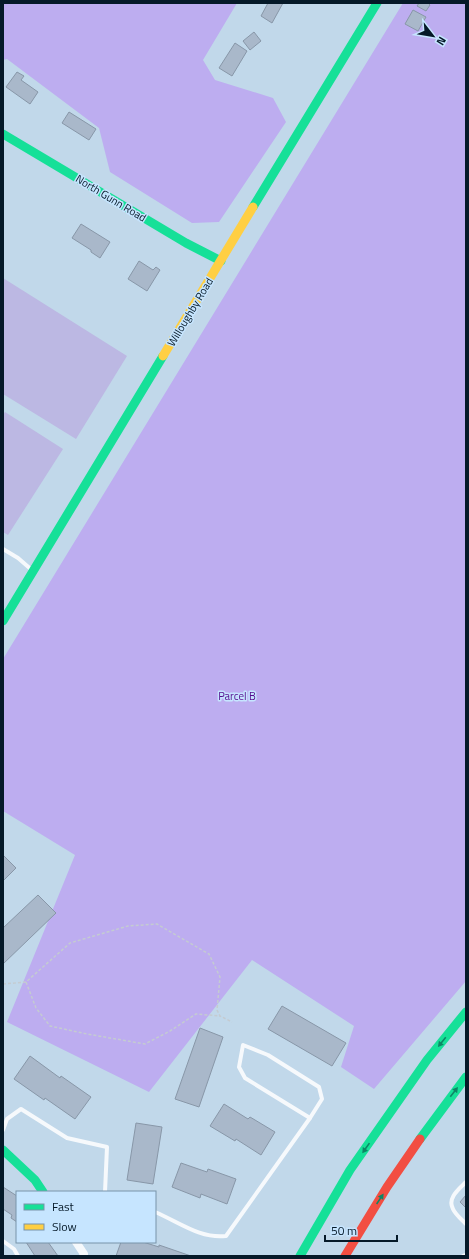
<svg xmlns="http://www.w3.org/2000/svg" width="469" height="1259" font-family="'Titillium Web',sans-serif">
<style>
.green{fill:#bcb8e3}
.forest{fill:#bdadf0}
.building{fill:#a9b8ca;stroke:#8897a8}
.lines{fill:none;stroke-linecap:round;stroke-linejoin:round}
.path{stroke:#c4cbd1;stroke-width:1.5;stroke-dasharray:3 2;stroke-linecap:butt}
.lane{stroke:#f6f9fc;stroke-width:4}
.street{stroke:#f6f9fc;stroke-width:8}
.fast{stroke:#16e098;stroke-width:9}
.slow{stroke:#ffcf43;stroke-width:9}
.jam{stroke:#f24e42;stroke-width:9}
.oneway{fill:#0e8666}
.labels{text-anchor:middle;stroke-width:3;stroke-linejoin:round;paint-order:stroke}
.street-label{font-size:11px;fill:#051928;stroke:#c6e5ff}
.park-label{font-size:11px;fill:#560c8e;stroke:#c6e5ff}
</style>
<rect width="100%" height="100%" fill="#c1d8ea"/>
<!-- green -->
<g class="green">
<polygon points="3,278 127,356 76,439 3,394"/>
<polygon points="5,412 63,449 8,535 3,532 3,415"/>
</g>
<!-- forest -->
<g class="forest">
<polygon points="3,3 237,3 203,60 215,80 273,98 286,122 219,222 192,223 110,172 99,128 7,59 3,60"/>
<polygon points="403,3 466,3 466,981 374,1089 341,1067 354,1026 252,960 149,1092 7,1022 75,855 3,811 3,659"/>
</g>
<!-- building -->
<g class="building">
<polygon points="268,3 283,3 272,23 261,16"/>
<polygon points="419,3 428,3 430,5 426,11 417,6"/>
<polygon points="413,10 426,17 418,31 405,24"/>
<polygon points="254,32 261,41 250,50 243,41"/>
<polygon points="235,43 247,51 232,76 219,68"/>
<polygon points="17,72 24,76 21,80 38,92 30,104 6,87"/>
<polygon points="69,112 96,129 89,140 62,123"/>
<polygon points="81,224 110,242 100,258 91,252 91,250 72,238"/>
<polygon points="139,261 153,270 156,267 160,270 147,291 128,279"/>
<polygon points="3,855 16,868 3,881"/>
<polygon points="38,895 56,913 3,964 3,928"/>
<polygon points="282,1006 346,1043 332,1066 268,1029"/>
<polygon points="200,1028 223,1037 199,1107 175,1099"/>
<polygon points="30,1056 60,1078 61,1076 91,1097 75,1119 45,1098 44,1100 14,1079"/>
<polygon points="224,1104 248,1119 250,1117 275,1132 261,1155 236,1139 235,1141 210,1126"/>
<polygon points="136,1123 162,1127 153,1184 127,1180"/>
<polygon points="181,1163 207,1172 208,1169 236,1179 227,1204 201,1194 200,1198 172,1187"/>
<polygon points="3,1187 17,1196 17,1222 11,1218 12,1215 3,1209"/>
<polygon points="466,1195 466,1208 460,1202"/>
<polygon points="26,1242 48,1242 58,1256 35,1256"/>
<polygon points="121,1242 143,1242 159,1247 159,1245 191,1256 116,1256"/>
</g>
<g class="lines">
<!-- path -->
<g class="path">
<polyline points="26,982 36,1008 50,1026 87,1034 145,1044 170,1031 196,1014 220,1016"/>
<polyline points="3,984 26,982 70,943 128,926 157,924 209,954 220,977 217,1010 220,1016 232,1022"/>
</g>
<!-- lane -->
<g class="lane">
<polyline points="3,549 18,558 33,571"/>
<polygon points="243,1045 268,1055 319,1087 322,1099 310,1118 245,1078 239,1067"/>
<polyline points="3,1130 7,1119 21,1109 67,1138 107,1147 105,1192"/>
<path d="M466,1182C459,1189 447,1198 453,1209C455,1214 462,1220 466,1224"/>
<path d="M155,1212C179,1222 200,1239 226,1236L310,1118"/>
<polyline points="3,1241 14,1249 18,1256"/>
<polyline points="463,1256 466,1255"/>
</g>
<!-- street -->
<polyline class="street" points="76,1242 84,1254 83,1256"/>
<!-- fast -->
<g class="fast">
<polyline points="3,134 186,243 221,261"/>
<polyline points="253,207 377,3"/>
<polyline points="3,621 163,356"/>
<polyline points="420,1139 466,1077"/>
<polyline points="3,1150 35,1180 43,1192"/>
<polyline points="300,1256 350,1170 427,1060 466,1012"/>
</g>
<!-- slow -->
<polyline class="slow" points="163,356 253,207"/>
<!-- jam -->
<polyline class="jam" points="345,1256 387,1187 420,1139"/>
</g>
<!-- one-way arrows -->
<defs><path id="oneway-solid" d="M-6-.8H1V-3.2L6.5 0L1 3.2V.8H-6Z"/></defs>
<g class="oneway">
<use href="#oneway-solid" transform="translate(442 1042) rotate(129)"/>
<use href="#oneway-solid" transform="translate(454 1092) rotate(-52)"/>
<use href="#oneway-solid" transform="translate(366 1148) rotate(125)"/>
<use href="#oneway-solid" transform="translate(380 1199) rotate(-56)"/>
</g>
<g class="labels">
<!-- street labels -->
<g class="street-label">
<text transform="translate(111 198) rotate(31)" y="4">North Gunn Road</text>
<text transform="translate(190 312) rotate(-59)" y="4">Willoughby Road</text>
</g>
<!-- park labels -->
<g class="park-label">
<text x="237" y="700">Parcel B</text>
</g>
</g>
<!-- border -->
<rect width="469" height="1259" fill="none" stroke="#051928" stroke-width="8"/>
<!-- legend -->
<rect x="16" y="1191" width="140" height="52" fill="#c6e5ff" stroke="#7993a9"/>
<rect x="24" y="1204" width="20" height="6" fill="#16e098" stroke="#7993a9"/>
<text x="52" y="1211" font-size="12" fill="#051928">Fast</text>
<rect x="24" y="1224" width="20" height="6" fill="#ffcf43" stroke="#7993a9"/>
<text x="52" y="1231" font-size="12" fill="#051928">Slow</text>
<!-- north arrow -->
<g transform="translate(433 36) rotate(121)" stroke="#c6e5ff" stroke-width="3" paint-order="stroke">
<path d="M0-3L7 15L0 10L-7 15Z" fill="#051928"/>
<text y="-6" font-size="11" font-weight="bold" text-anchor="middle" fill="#051928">N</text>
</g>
<!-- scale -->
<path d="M325 1235v6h72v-6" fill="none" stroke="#051928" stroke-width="2"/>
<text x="331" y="1235" font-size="12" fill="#051928" stroke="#c6e5ff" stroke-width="3" paint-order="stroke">50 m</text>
</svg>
